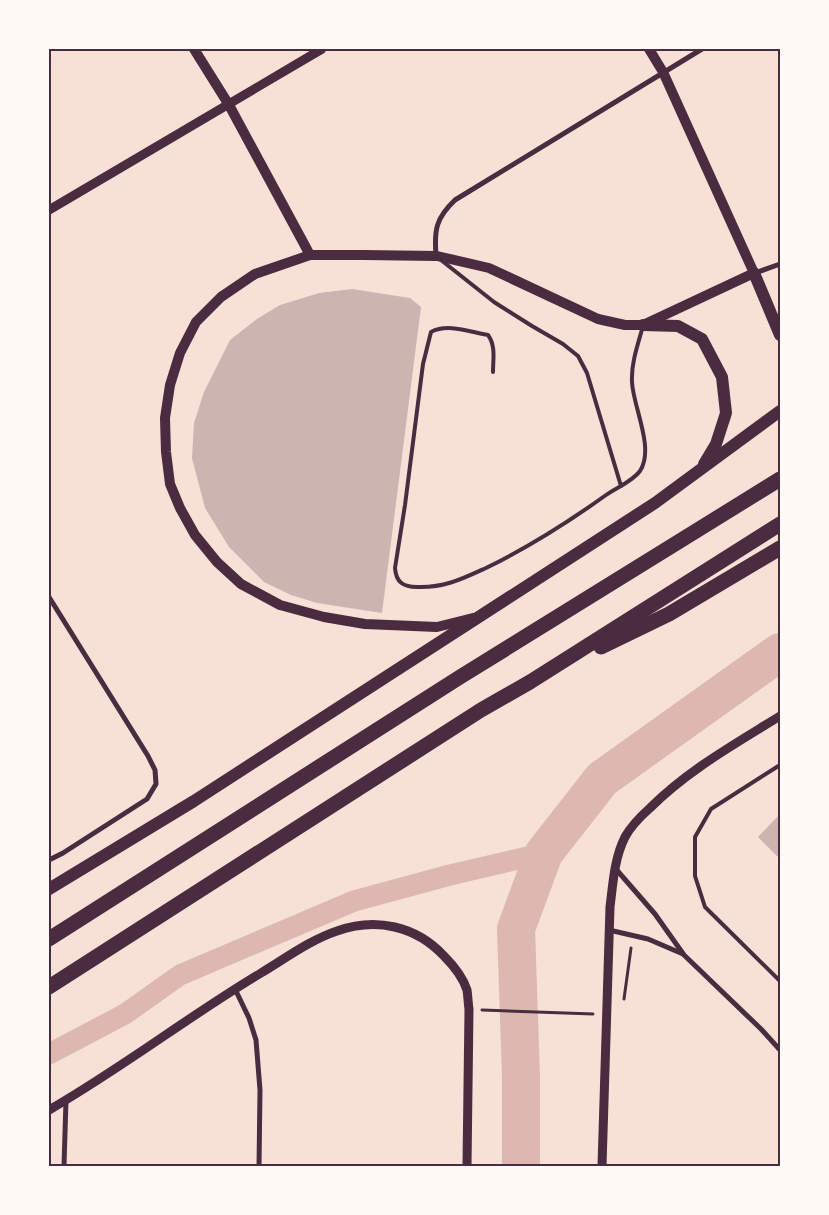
<svg xmlns="http://www.w3.org/2000/svg" width="829" height="1215" font-family="'Alegreya Sans',sans-serif">
<style>
.lines{fill:none;stroke-linecap:round;stroke-linejoin:round}
.canal{stroke:#dcb8b0;stroke-width:21}
.river{stroke:#dcb8b0;stroke-width:38}
.building{fill:#ccb4b1}
.path{stroke:#4a2c40;stroke-width:3}
.service{stroke:#4a2c40;stroke-width:4}
.minor{stroke:#4a2c40;stroke-width:5}
.tertiary{stroke:#4a2c40;stroke-width:9}
.secondary{stroke:#4a2c40;stroke-width:10}
.primary{stroke:#4a2c40;stroke-width:12}
.motorway{stroke:#4a2c40;stroke-width:15}
.neatline{fill:none;stroke:#4a2c40;stroke-width:2}
</style>
<rect width="100%" height="100%" fill="#f7e1d7"/>
<g class="lines">
<!-- canal -->
<polyline class="canal" points="49,1054 125,1014 180,975 354,901 450,875 544,853"/>
<!-- river -->
<polyline class="river" points="521,1166 521,1076 516,929 544,853 602,779 780,652"/>
</g>
<!-- building -->
<g class="building">
<polygon points="352,289 410,298 421,307 382,613 317,603 291,595 264,582 229,547 205,508 192,458 194,423 204,392 230,340 257,319 280,305 319,293"/>
<polygon points="780,814 780,859 758,837"/>
</g>
<g class="lines">
<!-- path -->
<g class="path">
<polyline points="624,999 631,948"/>
<polyline points="482,1010 593,1014"/>
</g>
<!-- service -->
<g class="service">
<polyline points="441,260 494,302 532,326 563,344 578,356 587,373 621,486"/>
<path d="M493,372C493,359 496,346 488,335C470,332 448,323 431,332L423,364L405,505L395,568C396,582 403,587 417,587C444,588 462,579 486,568C529,547 567,523 606,495C617,487 632,482 640,471C655,448 633,407 632,382C631,363 638,344 643,326"/>
<polyline points="780,765 711,809 695,837 695,876 705,907 780,981"/>
</g>
<!-- minor -->
<g class="minor">
<path d="M436,255C434,230 436,218 455,200L702,49"/>
<polyline points="755,273 780,264"/>
<polyline points="49,597 148,756 155,770 156,784 147,799 63,853 49,860"/>
<polyline points="615,868 655,914 684,955 761,1029 780,1050"/>
<polyline points="609,930 648,939 683,954"/>
<polyline points="235,989 249,1018 256,1040 260,1090 259,1166"/>
<polyline points="64,1166 66,1100"/>
</g>
<!-- tertiary -->
<g class="tertiary">
<polyline points="49,210 322,49"/>
<path d="M49,1110C122,1068 189,1016 261,973C286,958 310,940 337,931C376,917 416,926 444,956C453,965 463,978 467,990C468,996 468,1003 469,1009L467,1166"/>
<path d="M602,1166L610,907C613,884 614,859 625,837C631,826 641,816 650,808C688,770 735,744 780,716"/>
</g>
<!-- secondary -->
<g class="secondary">
<polyline points="194,49 229,105 310,255"/>
<polyline points="473,618 437,627 365,624 324,617 280,605 241,584 217,562 195,535 180,508 170,484 166,452 165,418 170,385 180,353 196,322 221,297 255,274 310,255 363,255 437,256 489,268 598,319 625,325 643,325 754,273 663,72 649,49"/>
</g>
<!-- primary -->
<g class="primary">
<polyline points="754,273 780,335"/>
<polyline points="643,325 678,326 702,339 722,377 726,413 716,444 704,464"/>
<polyline points="49,889 194,801 655,503 780,411"/>
</g>
<!-- motorway -->
<g class="motorway">
<polyline points="601,647 669,614 780,548"/>
<polyline points="49,939 460,677 780,479"/>
<polyline points="49,987 481,710 530,682 780,524"/>
</g>
</g>
<!-- border -->
<rect width="829" height="1215" fill="none" stroke="#fffaf5" stroke-width="100"/>
<rect x="50" y="50" width="729" height="1115" class="neatline"/>
</svg>
